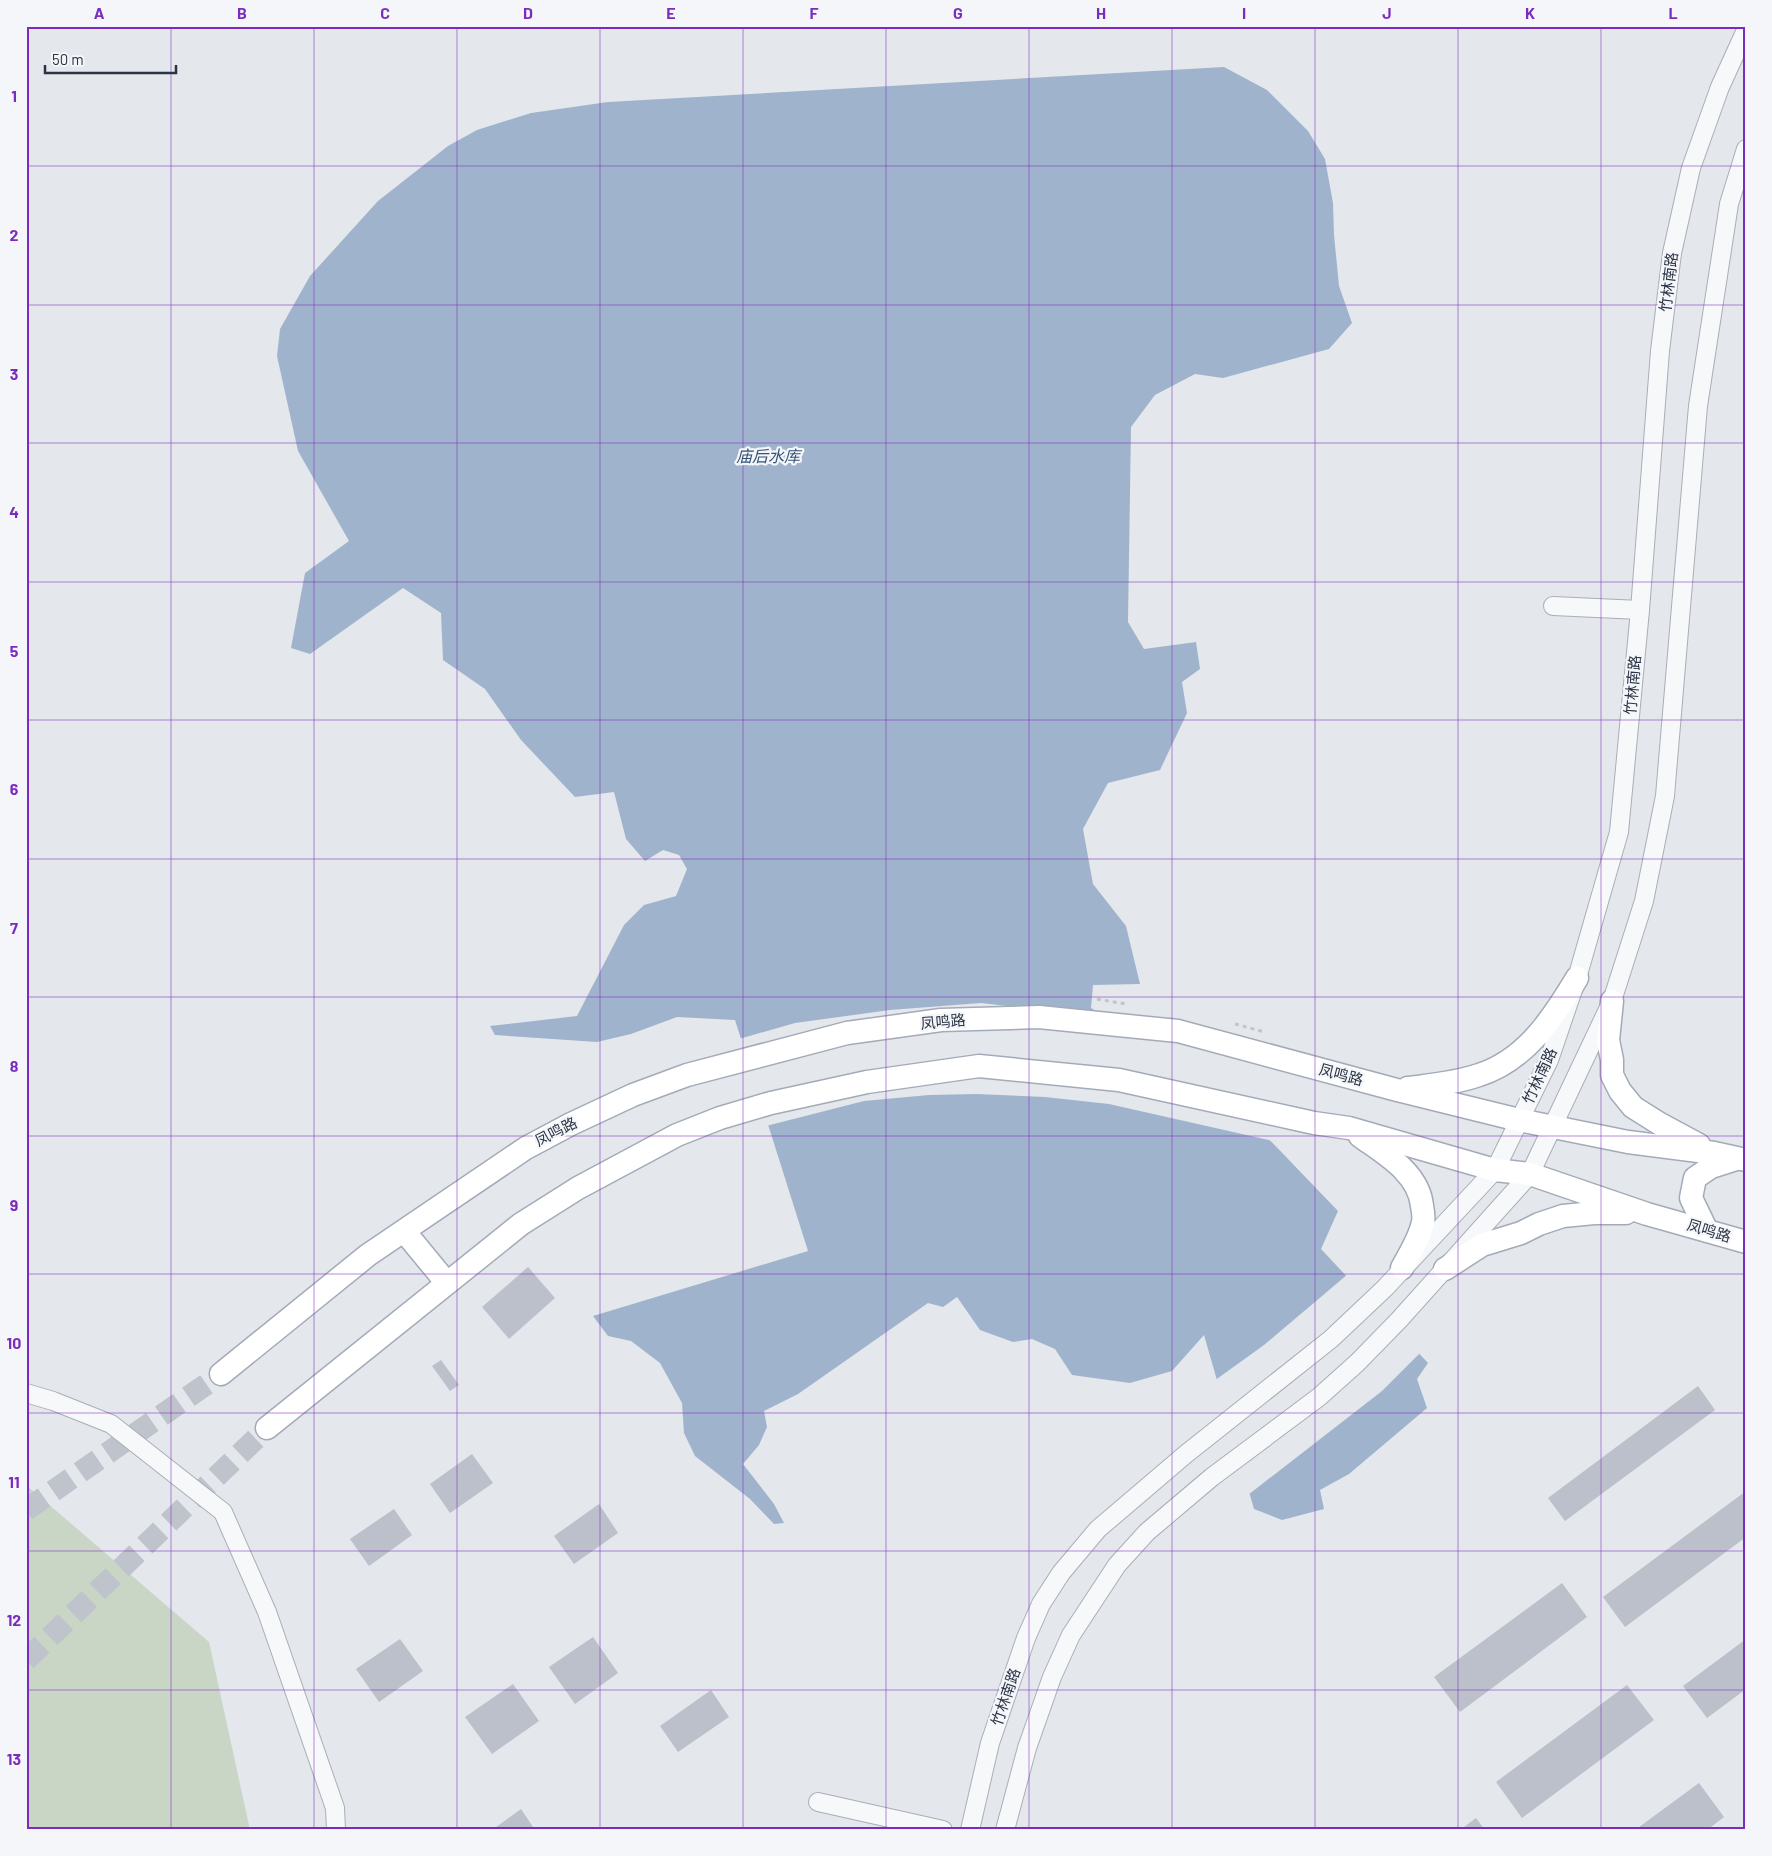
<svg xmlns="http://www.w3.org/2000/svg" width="1772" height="1856" font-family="Barlow,'Noto Sans SC',sans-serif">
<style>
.green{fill:#c9d6c5}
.water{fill:#9fb4cc}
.pier{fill:#e4e7ec}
.building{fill:#bbc0ca}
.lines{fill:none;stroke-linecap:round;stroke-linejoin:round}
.major-tunnel{stroke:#bfc3cb;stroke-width:22;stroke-dasharray:22 11;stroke-linecap:butt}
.minor-casing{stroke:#a9aeb7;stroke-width:20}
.major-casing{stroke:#a3abb8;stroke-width:25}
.path{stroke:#c2c5cb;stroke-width:3;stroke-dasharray:4 4;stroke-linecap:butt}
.minor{stroke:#f7f8fa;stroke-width:18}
.major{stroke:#fff;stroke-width:22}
.grid{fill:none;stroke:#7b2cbf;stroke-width:1;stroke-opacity:0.55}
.labels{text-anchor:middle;stroke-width:4.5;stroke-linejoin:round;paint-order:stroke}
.street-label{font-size:15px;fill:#2b3445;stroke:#f4f6f9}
.water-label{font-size:16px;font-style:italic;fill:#34527a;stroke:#f4f6f9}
.neatline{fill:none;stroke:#7b2cbf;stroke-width:2}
.grid-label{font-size:16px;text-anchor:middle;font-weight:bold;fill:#7b2cbf}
</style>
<rect width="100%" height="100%" fill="#e4e7ec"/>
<!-- green -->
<polygon class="green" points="26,1485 209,1642 250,1830 26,1830"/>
<!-- water -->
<polygon class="water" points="1224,67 1267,90 1308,131 1325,159 1333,203 1334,235 1339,286 1352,323 1329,349 1223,378 1195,374 1155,395 1131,427 1128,622 1144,649 1196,642 1200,669 1182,682 1187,713 1160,770 1108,783 1083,829 1093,884 1126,926 1140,984 1093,985 1091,1008 1211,1079 1338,1211 1321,1249 1428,1363 1417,1379 1427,1408 1349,1474 1320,1490 1324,1509 1282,1520 1254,1509 1204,1335 1172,1371 1130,1383 1072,1375 1055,1349 1032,1339 1013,1342 980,1330 957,1297 943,1307 928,1303 798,1394 764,1411 767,1427 759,1445 743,1464 774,1504 784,1523 774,1524 750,1499 695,1456 684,1433 682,1403 660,1363 631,1341 608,1336 593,1316 808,1251 735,1020 677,1017 631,1034 597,1042 495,1035 490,1026 577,1016 624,925 644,905 676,896 687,869 679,855 663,850 645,861 626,839 614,792 575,797 521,740 485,689 443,660 441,613 403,588 310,654 291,648 305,573 349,541 298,451 277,356 280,329 310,276 378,201 448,146 477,130 531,113 608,102"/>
<!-- pier -->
<g class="pier">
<polygon points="981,1003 1113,1018 1212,1077 1273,1141 1109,1104 1045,1097 976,1094 929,1095 864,1101 766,1126 739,1039 795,1023 890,1010"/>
<polygon points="1348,1274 1421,1352 1382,1391 1248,1495 1214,1381 1264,1345"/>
</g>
<!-- building -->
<g class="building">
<polygon points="528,1267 555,1298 509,1339 482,1307"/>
<polygon points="441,1360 459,1385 450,1391 432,1366"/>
<polygon points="1698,1386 1715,1410 1565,1521 1548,1498"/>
<polygon points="472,1454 493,1483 450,1513 430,1484"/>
<polygon points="1746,1491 1746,1537 1625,1627 1603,1597"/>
<polygon points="599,1504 618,1533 574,1564 554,1536"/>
<polygon points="394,1509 412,1535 369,1566 350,1539"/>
<polygon points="1562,1583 1587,1617 1460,1712 1434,1677"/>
<polygon points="593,1637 618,1673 575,1704 549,1667"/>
<polygon points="400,1639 423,1671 379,1702 356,1669"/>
<polygon points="1746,1639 1746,1689 1707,1718 1683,1686"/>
<polygon points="513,1684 539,1721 492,1754 465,1717"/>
<polygon points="1627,1685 1654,1720 1522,1818 1496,1782"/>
<polygon points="711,1690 729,1717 678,1752 660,1726"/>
<polygon points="1699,1783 1724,1817 1707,1830 1635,1830"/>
<polygon points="521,1809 535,1830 492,1830"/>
<polygon points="1476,1818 1485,1830 1460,1830"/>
</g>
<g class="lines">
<!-- major-tunnel -->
<g class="major-tunnel">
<polyline points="26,1510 221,1374"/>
<polyline points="26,1660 267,1428"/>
</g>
<defs>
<g id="minor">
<polyline points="1553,606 1640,610"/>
<polyline points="26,1393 53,1401 111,1424 223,1512 267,1612 335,1808 336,1830"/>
<polyline points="818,1802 943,1830"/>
<polyline points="970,1830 990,1743 1026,1638 1041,1604 1061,1573 1098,1529 1186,1454 1331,1339 1385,1288 1495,1170 1549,1060 1577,978 1619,832 1640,610 1660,351 1672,253 1691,168 1720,87 1746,30"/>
<polyline points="1005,1830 1027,1748 1052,1677 1071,1635 1117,1565 1147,1532 1212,1477 1319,1397 1357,1363 1399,1320 1530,1174 1612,1001 1644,901 1665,796 1698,406 1729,204 1746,149"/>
</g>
<g id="major">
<polyline points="1612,1001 1608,1040 1612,1060 1612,1075 1620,1091 1633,1107 1660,1124 1699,1145"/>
<path d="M1408,1088C1431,1085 1456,1083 1479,1075C1526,1060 1553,1018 1577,978"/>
<path d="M1360,1136C1385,1154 1419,1173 1422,1206C1423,1211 1424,1217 1423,1222C1420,1238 1410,1253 1402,1268"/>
<polyline points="1706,1229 1691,1198 1695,1178 1711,1167 1736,1159"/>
<polyline points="404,1231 446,1282"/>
<polyline points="1445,1269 1482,1245 1521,1233 1539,1224 1563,1216 1594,1213 1626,1213"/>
<polyline points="221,1374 368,1255 526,1148 571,1124 633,1095 687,1075 847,1033 941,1020 1039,1017 1178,1031 1397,1090 1519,1120 1628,1142 1714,1153 1746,1160"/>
<polyline points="267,1428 521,1224 578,1188 677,1135 720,1118 771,1103 867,1082 979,1066 1119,1080 1314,1123 1349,1128 1495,1170 1530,1174 1647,1214 1746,1242"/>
</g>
</defs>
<!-- minor casing -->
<use href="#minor" class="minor-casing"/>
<!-- major casing -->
<use href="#major" class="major-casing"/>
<!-- path -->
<g class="path">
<polyline points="1097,999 1126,1004"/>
<polyline points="1235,1024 1265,1032"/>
</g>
<!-- minor -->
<use href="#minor" class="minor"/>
<!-- major -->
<use href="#major" class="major"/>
</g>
<!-- grid -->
<path class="grid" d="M171,26V1830M314,26V1830M457,26V1830M600,26V1830M743,26V1830M886,26V1830M1029,26V1830M1172,26V1830M1315,26V1830M1458,26V1830M1601,26V1830M26,166H1746M26,305H1746M26,443H1746M26,582H1746M26,720H1746M26,859H1746M26,997H1746M26,1136H1746M26,1274H1746M26,1413H1746M26,1551H1746M26,1690H1746"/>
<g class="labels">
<!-- street labels -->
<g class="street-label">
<text transform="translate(1669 282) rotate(-83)" y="5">竹林南路</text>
<text transform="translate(1633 685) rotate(-85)" y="5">竹林南路</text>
<text transform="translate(943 1022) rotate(-5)" y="5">凤鸣路</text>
<text transform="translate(1341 1075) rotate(15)" y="5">凤鸣路</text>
<text transform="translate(1540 1076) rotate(-65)" y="5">竹林南路</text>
<text transform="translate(556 1132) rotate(-27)" y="5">凤鸣路</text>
<text transform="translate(1709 1231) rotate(17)" y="5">凤鸣路</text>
<text transform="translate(1006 1697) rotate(-71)" y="5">竹林南路</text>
</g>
<!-- water labels -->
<g class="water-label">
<text x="768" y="462">庙后水库</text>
</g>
</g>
<!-- border -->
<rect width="1772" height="1856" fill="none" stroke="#f4f6f9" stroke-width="55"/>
<!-- scale -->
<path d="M45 65v8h131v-8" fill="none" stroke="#2b3445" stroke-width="2.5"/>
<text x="52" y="65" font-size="15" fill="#2b3445" stroke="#f4f6f9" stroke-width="4" paint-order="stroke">50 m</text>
<rect x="28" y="28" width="1716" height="1800" class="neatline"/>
<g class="grid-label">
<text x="99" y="19">A</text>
<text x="242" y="19">B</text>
<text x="385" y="19">C</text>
<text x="528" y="19">D</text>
<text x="671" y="19">E</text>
<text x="814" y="19">F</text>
<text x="958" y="19">G</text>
<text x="1101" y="19">H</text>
<text x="1244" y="19">I</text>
<text x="1387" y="19">J</text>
<text x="1530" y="19">K</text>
<text x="1673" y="19">L</text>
<text x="14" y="102">1</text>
<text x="14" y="241">2</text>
<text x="14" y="380">3</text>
<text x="14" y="518">4</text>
<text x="14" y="657">5</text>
<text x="14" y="795">6</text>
<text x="14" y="934">7</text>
<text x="14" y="1072">8</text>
<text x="14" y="1211">9</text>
<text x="14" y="1349">10</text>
<text x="14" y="1488">11</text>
<text x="14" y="1626">12</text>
<text x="14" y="1765">13</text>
</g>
</svg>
